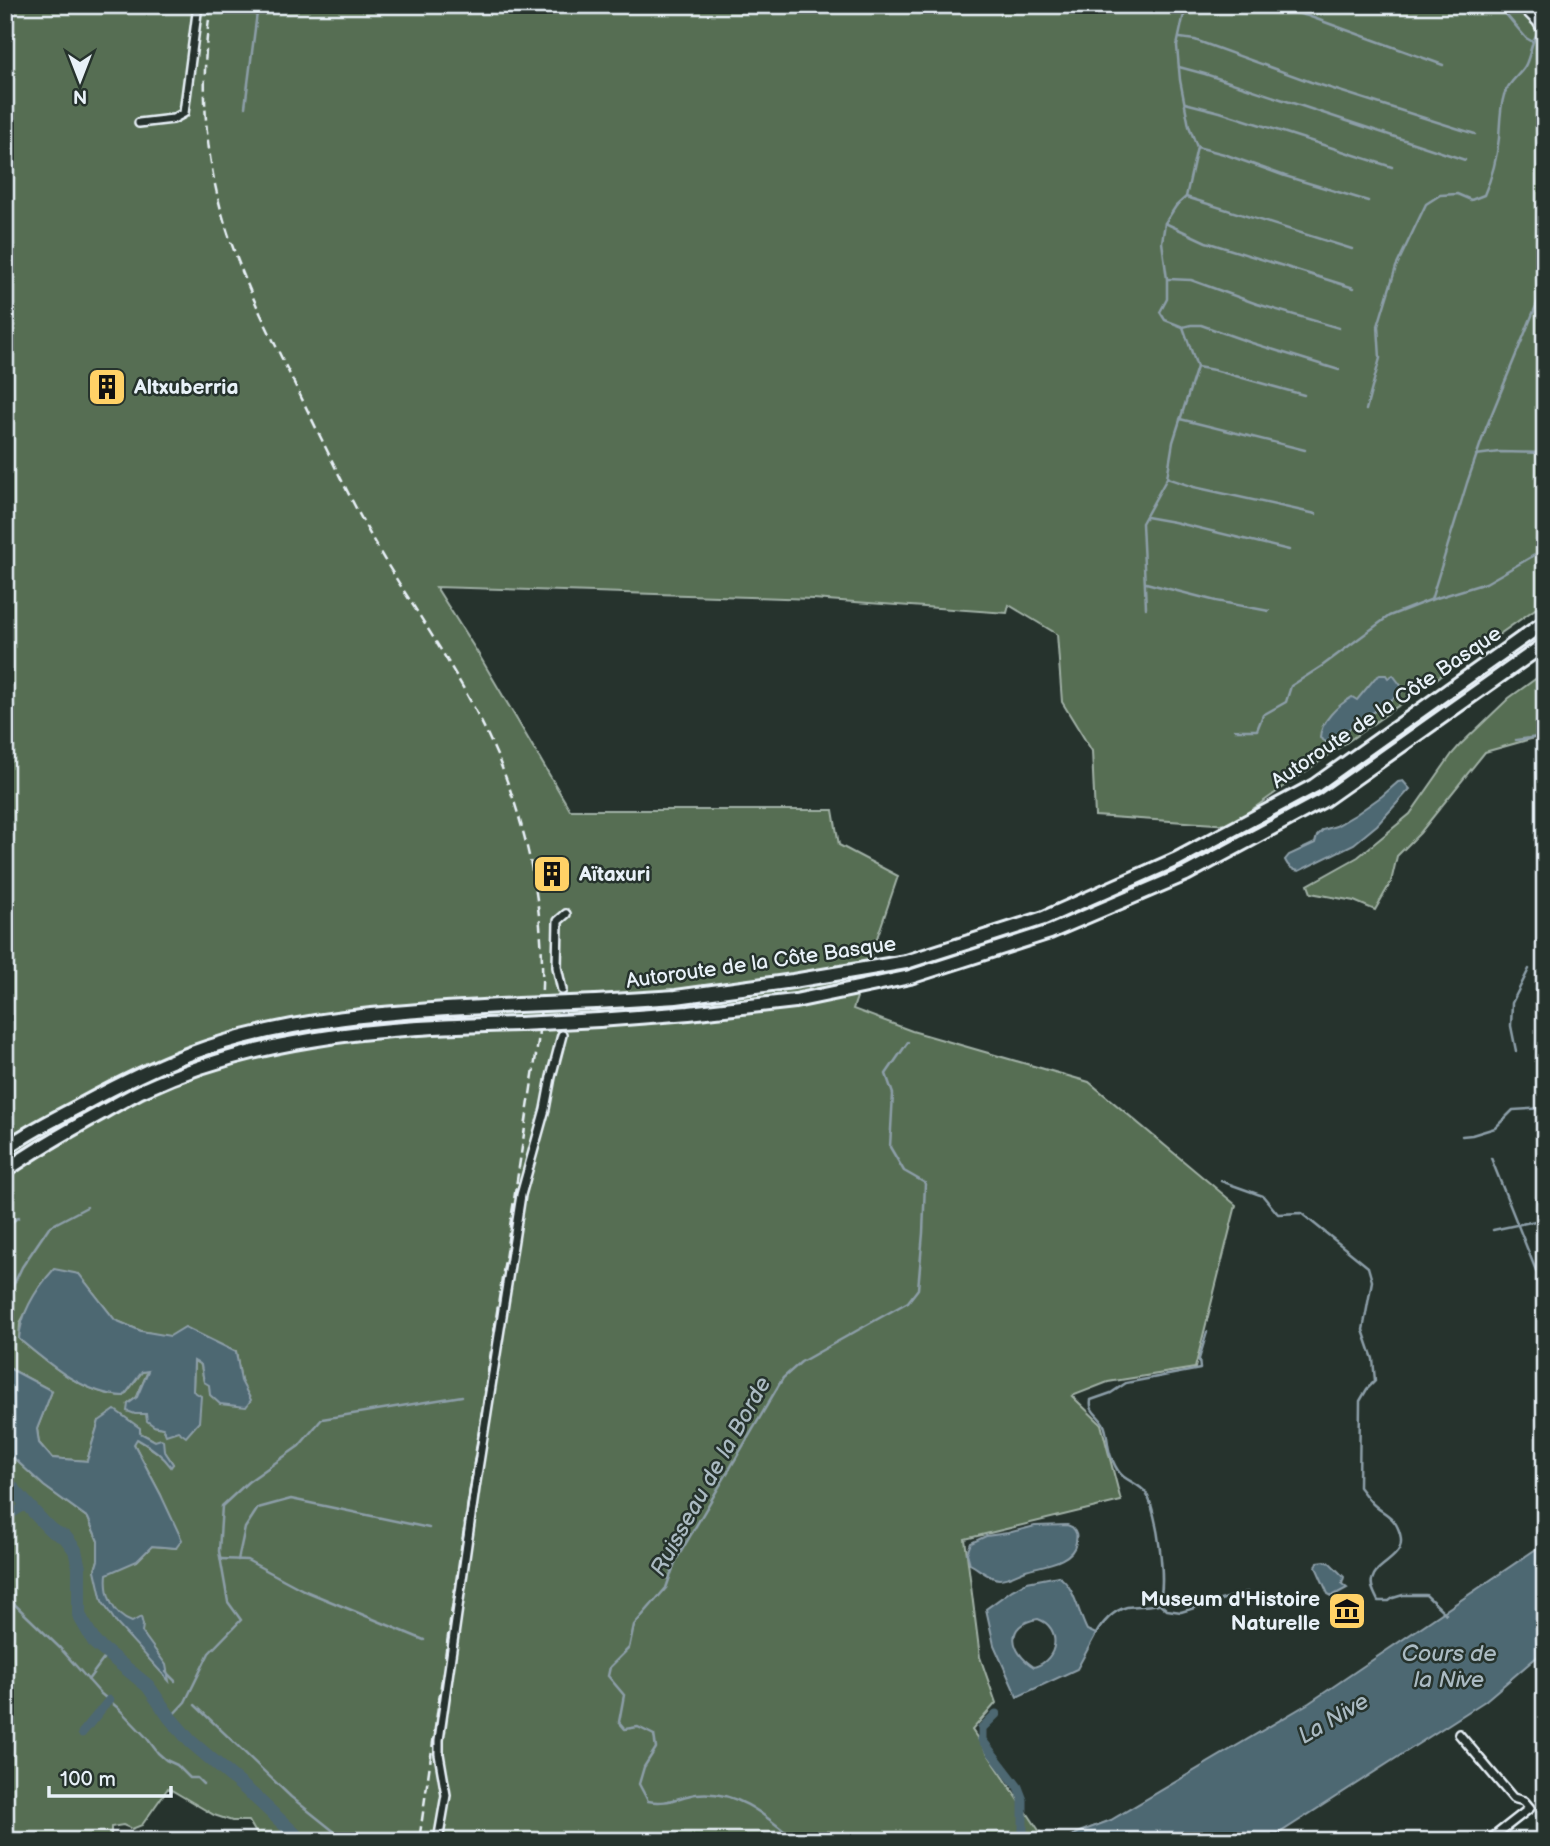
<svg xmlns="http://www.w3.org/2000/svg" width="1550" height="1846" font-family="'Balsamiq Sans',sans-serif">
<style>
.green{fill:#576e53;stroke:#a0b0a6;stroke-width:2;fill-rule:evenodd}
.water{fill:#4e6772;stroke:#8c9ea8;stroke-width:2;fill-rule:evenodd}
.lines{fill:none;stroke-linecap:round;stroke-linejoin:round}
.stream{stroke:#8c9ea8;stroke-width:2.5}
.canal{stroke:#4e6772;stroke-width:9}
.river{stroke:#4e6772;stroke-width:14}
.minor-tunnel{stroke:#43504b;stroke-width:7;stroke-dasharray:7 3.5;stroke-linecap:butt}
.minor-casing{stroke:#e8f1f8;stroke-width:12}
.motorway-casing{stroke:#e8f1f8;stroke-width:18}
.minor{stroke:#26332d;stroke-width:7}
.motorway{stroke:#26332d;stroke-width:12}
.rail{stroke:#e8f1f8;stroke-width:2.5;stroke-dasharray:10 5;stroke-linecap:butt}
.motorway-bridge-casing{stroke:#e8f1f8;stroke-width:18;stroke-linecap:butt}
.motorway-bridge{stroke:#26332d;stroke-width:12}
.labels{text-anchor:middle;stroke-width:5;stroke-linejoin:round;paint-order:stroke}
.poi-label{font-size:21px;font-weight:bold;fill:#e8f1f8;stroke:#26332d;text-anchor:start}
.street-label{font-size:21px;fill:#e8f1f8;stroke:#26332d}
.water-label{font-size:23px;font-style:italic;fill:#aabac2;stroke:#26332d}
</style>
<rect width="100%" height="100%" fill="#26332d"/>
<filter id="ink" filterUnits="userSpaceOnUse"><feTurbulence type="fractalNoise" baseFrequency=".0143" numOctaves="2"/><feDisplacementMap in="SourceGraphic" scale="14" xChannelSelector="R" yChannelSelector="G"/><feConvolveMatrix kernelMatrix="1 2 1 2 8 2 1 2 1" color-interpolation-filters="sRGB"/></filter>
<g filter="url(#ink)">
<!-- green -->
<g class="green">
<path d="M5,5H61L63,11L77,5H1545V602L1230,825L1095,816L1092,751L1062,702L1057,634L1009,605L1007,613L813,599L436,587L479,655L570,810H833L839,845L898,876L853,1009L912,1031L1089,1082L1236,1205L1195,1368L1108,1382L1072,1396L1101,1424L1121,1501L965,1539L980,1657L996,1703L972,1730L1046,1841H288L285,1839C279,1842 268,1842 260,1840L249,1821H232L214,1815L168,1788L142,1825L132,1829L123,1825L111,1827V1841H5V1450L44,1486L88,1518L98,1541V1560L95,1570L137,1561L152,1546L176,1548L161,1495L134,1444L136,1438L164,1457L171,1466L173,1464C168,1456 163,1448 156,1442C140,1430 117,1427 99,1421L87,1461L52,1458L39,1443L37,1429L52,1391L5,1366ZM79,1274L115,1320L141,1331L236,1351L241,1381L204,1382L201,1365L194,1361L193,1391L163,1428L154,1426L146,1414L128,1404L137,1397L148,1371L142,1372L124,1396C83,1394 49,1364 19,1339L20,1323L40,1286Z"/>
<polygon points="1545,672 1545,735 1485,752 1420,833 1397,856 1391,882 1375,910 1354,901 1311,893 1308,885 1358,857 1410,814 1452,754 1460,745 1509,698"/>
</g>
<!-- water -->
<g class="water">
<path d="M1380,675H1386L1388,678L1393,675L1402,687L1401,693L1330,742H1326L1320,738C1320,722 1338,705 1352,697L1357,700L1375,678Z"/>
<path d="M1403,781L1410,789L1377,825L1354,844L1299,871C1292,870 1288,867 1285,860L1289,855L1315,843L1317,836L1323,830L1336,826L1355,815L1382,796L1398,782Z"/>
<path d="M54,1269L79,1274L115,1320L141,1331L170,1336L185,1327L236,1352L241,1381L251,1400L246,1407L220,1404L210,1395L209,1385L204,1382L201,1365L194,1361L193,1391L201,1396L199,1422L186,1437L178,1431L166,1435L163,1428L154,1426L147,1421L146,1414H135L127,1411L128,1404L137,1397L148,1371L142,1372L124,1396C83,1394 49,1364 19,1339C21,1312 36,1289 54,1269Z"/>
<path d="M5,1366L52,1391L37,1429L39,1443L52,1458L87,1461L99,1421L115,1410L140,1428V1433L155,1441L161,1439L163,1440L164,1450L173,1464L171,1467C162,1454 150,1446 137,1439L134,1444L161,1495L182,1540L176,1548L152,1546L137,1561L107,1574C105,1594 112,1615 132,1622L141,1617L143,1625L142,1632L166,1665L169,1681L117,1624L102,1601L95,1570L98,1560V1541L88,1518L44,1486L5,1450Z"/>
<path d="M1067,1525L1072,1527C1077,1532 1077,1535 1076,1542C1073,1563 1042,1565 1026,1570C1017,1573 1009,1579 999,1579C990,1579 979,1569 970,1564L967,1553L971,1543L986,1536L1008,1533L1035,1526Z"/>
<polygon points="1545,1543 1545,1650 1485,1701 1267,1841 1061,1841 1082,1831 1111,1820 1309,1703"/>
<polygon points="1325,1561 1330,1563 1344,1577 1342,1584 1347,1588 1332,1596 1328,1594 1316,1567 1318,1562"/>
<path d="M1058,1576C1075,1586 1078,1613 1087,1630L1096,1634L1077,1669L1017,1697L994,1645L986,1609L1012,1590L1027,1582ZM1038,1619C1062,1627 1059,1660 1034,1667C1010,1652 1004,1624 1038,1619Z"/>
</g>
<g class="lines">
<!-- stream -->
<g class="stream">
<polyline points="1207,5 1213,5"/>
<polyline points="1264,5 1308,16 1443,65"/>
<polyline points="1438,5 1467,14"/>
<polyline points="1498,5 1526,38 1533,42"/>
<polyline points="1180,38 1195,40 1311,82 1475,134"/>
<polyline points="1179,67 1205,74 1465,160"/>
<polyline points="1185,103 1220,112 1392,167"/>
<polyline points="245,107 258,5"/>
<polyline points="1197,147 1224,154 1285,176 1368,201"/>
<polyline points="1186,197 1352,249"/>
<polyline points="1165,223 1206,242 1354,288"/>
<polyline points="1168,279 1191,280 1257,304 1339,328"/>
<polyline points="1183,327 1191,325 1201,325 1252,343 1339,370"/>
<polyline points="1197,367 1214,370 1304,395"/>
<path d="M1366,410L1380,358L1378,326L1396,267L1426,204L1440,195L1457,194L1471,200L1484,195C1492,177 1497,158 1499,138C1500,123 1500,108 1504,95C1509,80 1522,74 1526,64C1532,51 1531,35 1545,26"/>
<polyline points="1180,419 1305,450"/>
<polyline points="1476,455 1499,452 1545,453"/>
<polyline points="1167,478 1194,487 1316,514"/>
<polyline points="1146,517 1174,522 1289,550"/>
<polyline points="1146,583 1216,601 1269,611"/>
<polyline points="1431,600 1467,483 1486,428 1545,284"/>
<polyline points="1146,608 1142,523 1167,478 1173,442 1197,367 1183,327 1165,320 1160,312 1167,299 1167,279 1162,242 1165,223 1176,206 1186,197 1197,147 1189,126 1180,80 1177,46 1183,18 1188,6 1193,5"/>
<polyline points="1235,730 1257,730 1263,715 1286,702 1291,686 1322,666 1389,616 1430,600 1486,583 1545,549"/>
<polyline points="1516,740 1545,736"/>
<polyline points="1516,1051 1511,1026 1512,1003 1529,969"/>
<polyline points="1462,1136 1472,1135 1495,1128 1513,1110 1545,1108"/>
<polyline points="1491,1158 1545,1293"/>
<path d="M1221,1181L1263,1196L1278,1214L1301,1213L1368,1267L1372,1281L1363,1330L1373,1359L1375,1381L1367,1389L1360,1401L1359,1487C1364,1493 1368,1499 1373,1504C1381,1512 1392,1515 1397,1526C1413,1559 1377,1559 1372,1580C1370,1587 1375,1594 1378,1601H1389L1393,1598L1403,1595H1426L1446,1614"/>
<polyline points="5,1227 19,1217"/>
<polyline points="1493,1230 1545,1219"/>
<polyline points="5,1303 22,1267 49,1227 87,1207"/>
<polyline points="221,1559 247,1560 303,1590 424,1640"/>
<polyline points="238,1560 245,1528 258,1508 291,1499 429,1528"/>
<polyline points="5,1595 60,1648 100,1693 118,1708 146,1737 158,1753 166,1760 177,1765 190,1778 197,1778 203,1784"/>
<polyline points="1159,1603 1167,1610 1181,1612 1247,1592"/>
<path d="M1096,1634C1102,1623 1114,1610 1127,1607C1137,1605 1147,1607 1158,1604C1168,1588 1157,1510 1146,1493C1140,1485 1132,1483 1124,1477C1118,1473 1115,1466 1112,1459C1106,1448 1109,1433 1103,1423C1098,1414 1089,1412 1091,1400L1111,1393L1126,1383L1200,1369L1199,1359L1207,1332"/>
<polyline points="166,1672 175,1681"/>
<polyline points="88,1680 108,1653"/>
<polyline points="195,1705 291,1797 346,1841"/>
<polyline points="170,1718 185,1702 209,1653 241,1620 228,1602 219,1551 222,1506 248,1482 299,1446 322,1419 462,1396"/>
<polyline points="454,1839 457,1841"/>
<path d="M796,1841C767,1817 737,1789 696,1794C678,1797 667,1805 648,1801L639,1784L644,1767L656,1748L654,1735L638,1727L625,1729L619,1722L624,1695L608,1676L610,1667L629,1648L634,1625L666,1588L676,1560L783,1378L801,1362L908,1302L918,1289L923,1233L925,1183L904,1171L890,1147L893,1094L886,1074L908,1042"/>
</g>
<!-- canal -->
<g class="canal">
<polyline points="5,1518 28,1504"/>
<polyline points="996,1714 982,1728 982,1740 1018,1787 1023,1800 1023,1841"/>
<polyline points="82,1733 109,1700"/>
</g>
<!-- river -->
<polyline class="river" points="5,1480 43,1522 51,1530 66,1538 75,1550 79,1568 79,1615 95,1643 148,1686 170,1718 190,1741 253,1795 302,1841"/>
<!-- minor-tunnel -->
<polyline class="minor-tunnel" points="562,990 562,1035"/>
<defs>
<g id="minor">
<polyline points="1523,5 1524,9 1537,22 1545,35"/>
<polyline points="139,123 173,119 184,113 198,5"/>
<polyline points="562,990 557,967 558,921 566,914"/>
<polyline points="1459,1734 1513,1798 1524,1801 1530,1808 1488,1841"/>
<polyline points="438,1841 446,1795 439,1754 439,1740 475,1488 521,1195 545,1109 551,1077 562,1035"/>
</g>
<g id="motorway">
<polyline points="596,1002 676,997 793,981 906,962 1044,918 1177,859 1314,786 1545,622"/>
<polyline points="599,1020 689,1013 795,1001 910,977 1050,932 1186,874 1324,800 1545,644"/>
<path d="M5,1149C29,1131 57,1118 83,1104C118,1085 152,1068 189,1054C294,1015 407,1011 518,1005"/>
<path d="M5,1171C36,1149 68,1131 101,1113C115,1105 129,1097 143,1090C195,1066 255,1049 311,1040C380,1028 449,1026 519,1024"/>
</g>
</defs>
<!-- minor casing -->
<use href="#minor" class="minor-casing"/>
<!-- motorway casing -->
<use href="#motorway" class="motorway-casing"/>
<!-- minor -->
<use href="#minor" class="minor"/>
<!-- motorway -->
<use href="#motorway" class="motorway"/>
<!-- rail -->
<g class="rail">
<path d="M211,5C198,88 205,174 235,253C253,302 277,348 300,395C327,450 353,506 384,559C424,624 468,687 498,758C525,823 541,894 542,964C543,990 540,1016 538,1042L452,1608L419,1841"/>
<polyline points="1540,1841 1545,1837"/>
</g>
<defs>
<g id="motorway-bridge">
<polyline points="518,1005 596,1002"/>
<polyline points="519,1024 599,1020"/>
</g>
</defs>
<!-- motorway-bridge casing -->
<use href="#motorway-bridge" class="motorway-bridge-casing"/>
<!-- motorway-bridge -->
<use href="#motorway-bridge" class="motorway-bridge"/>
</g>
</g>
<!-- icons -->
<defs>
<symbol id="building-square" viewBox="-11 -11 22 22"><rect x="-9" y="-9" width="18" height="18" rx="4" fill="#ffd166" stroke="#26332d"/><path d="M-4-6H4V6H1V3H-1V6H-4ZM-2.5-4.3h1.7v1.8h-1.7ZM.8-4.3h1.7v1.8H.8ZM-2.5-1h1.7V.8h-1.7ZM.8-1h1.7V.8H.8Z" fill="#111"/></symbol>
<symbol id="museum-square" viewBox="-11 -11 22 22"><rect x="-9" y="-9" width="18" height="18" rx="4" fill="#ffd166" stroke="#26332d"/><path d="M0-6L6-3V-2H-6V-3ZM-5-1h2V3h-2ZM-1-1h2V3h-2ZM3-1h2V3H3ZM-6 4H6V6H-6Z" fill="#111"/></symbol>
</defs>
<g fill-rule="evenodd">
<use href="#building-square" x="85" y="365" width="44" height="44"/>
<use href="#building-square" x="530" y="852" width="44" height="44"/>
<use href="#museum-square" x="1325" y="1589" width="44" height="44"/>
</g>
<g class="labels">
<!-- poi labels -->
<g class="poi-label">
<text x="134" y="394">Altxuberria</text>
<text x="579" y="881">Aïtaxuri</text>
<text x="1320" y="1606" text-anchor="end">Museum d'Histoire<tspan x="1320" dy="24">Naturelle</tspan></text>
</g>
<!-- street labels -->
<g class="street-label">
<text transform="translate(1386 707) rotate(-34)" y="7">Autoroute de la Côte Basque</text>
<text transform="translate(761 962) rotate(-8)" y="7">Autoroute de la Côte Basque</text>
</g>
<!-- water labels -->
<g class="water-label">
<text transform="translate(710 1476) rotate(-61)" y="8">Ruisseau de la Borde</text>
<text x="1449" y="1661">Cours de<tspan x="1449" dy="26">la Nive</tspan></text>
<text transform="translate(1333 1718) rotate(-30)" y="8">La Nive</text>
</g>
</g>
<!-- margin -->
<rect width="1550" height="1846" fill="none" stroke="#26332d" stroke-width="28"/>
<rect x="14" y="14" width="1522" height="1818" fill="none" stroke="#e8f1f8" stroke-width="2.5" filter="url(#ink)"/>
<!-- north arrow -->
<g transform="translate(80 80) rotate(180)" stroke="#26332d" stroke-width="5" paint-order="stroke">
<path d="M0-5L12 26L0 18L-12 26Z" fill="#e8f1f8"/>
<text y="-10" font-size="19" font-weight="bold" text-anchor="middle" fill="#e8f1f8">N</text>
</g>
<!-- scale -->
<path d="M49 1786v10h122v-10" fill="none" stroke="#e8f1f8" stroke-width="3.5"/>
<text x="60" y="1786" font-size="21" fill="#e8f1f8" stroke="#26332d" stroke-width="5" paint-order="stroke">100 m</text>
</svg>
